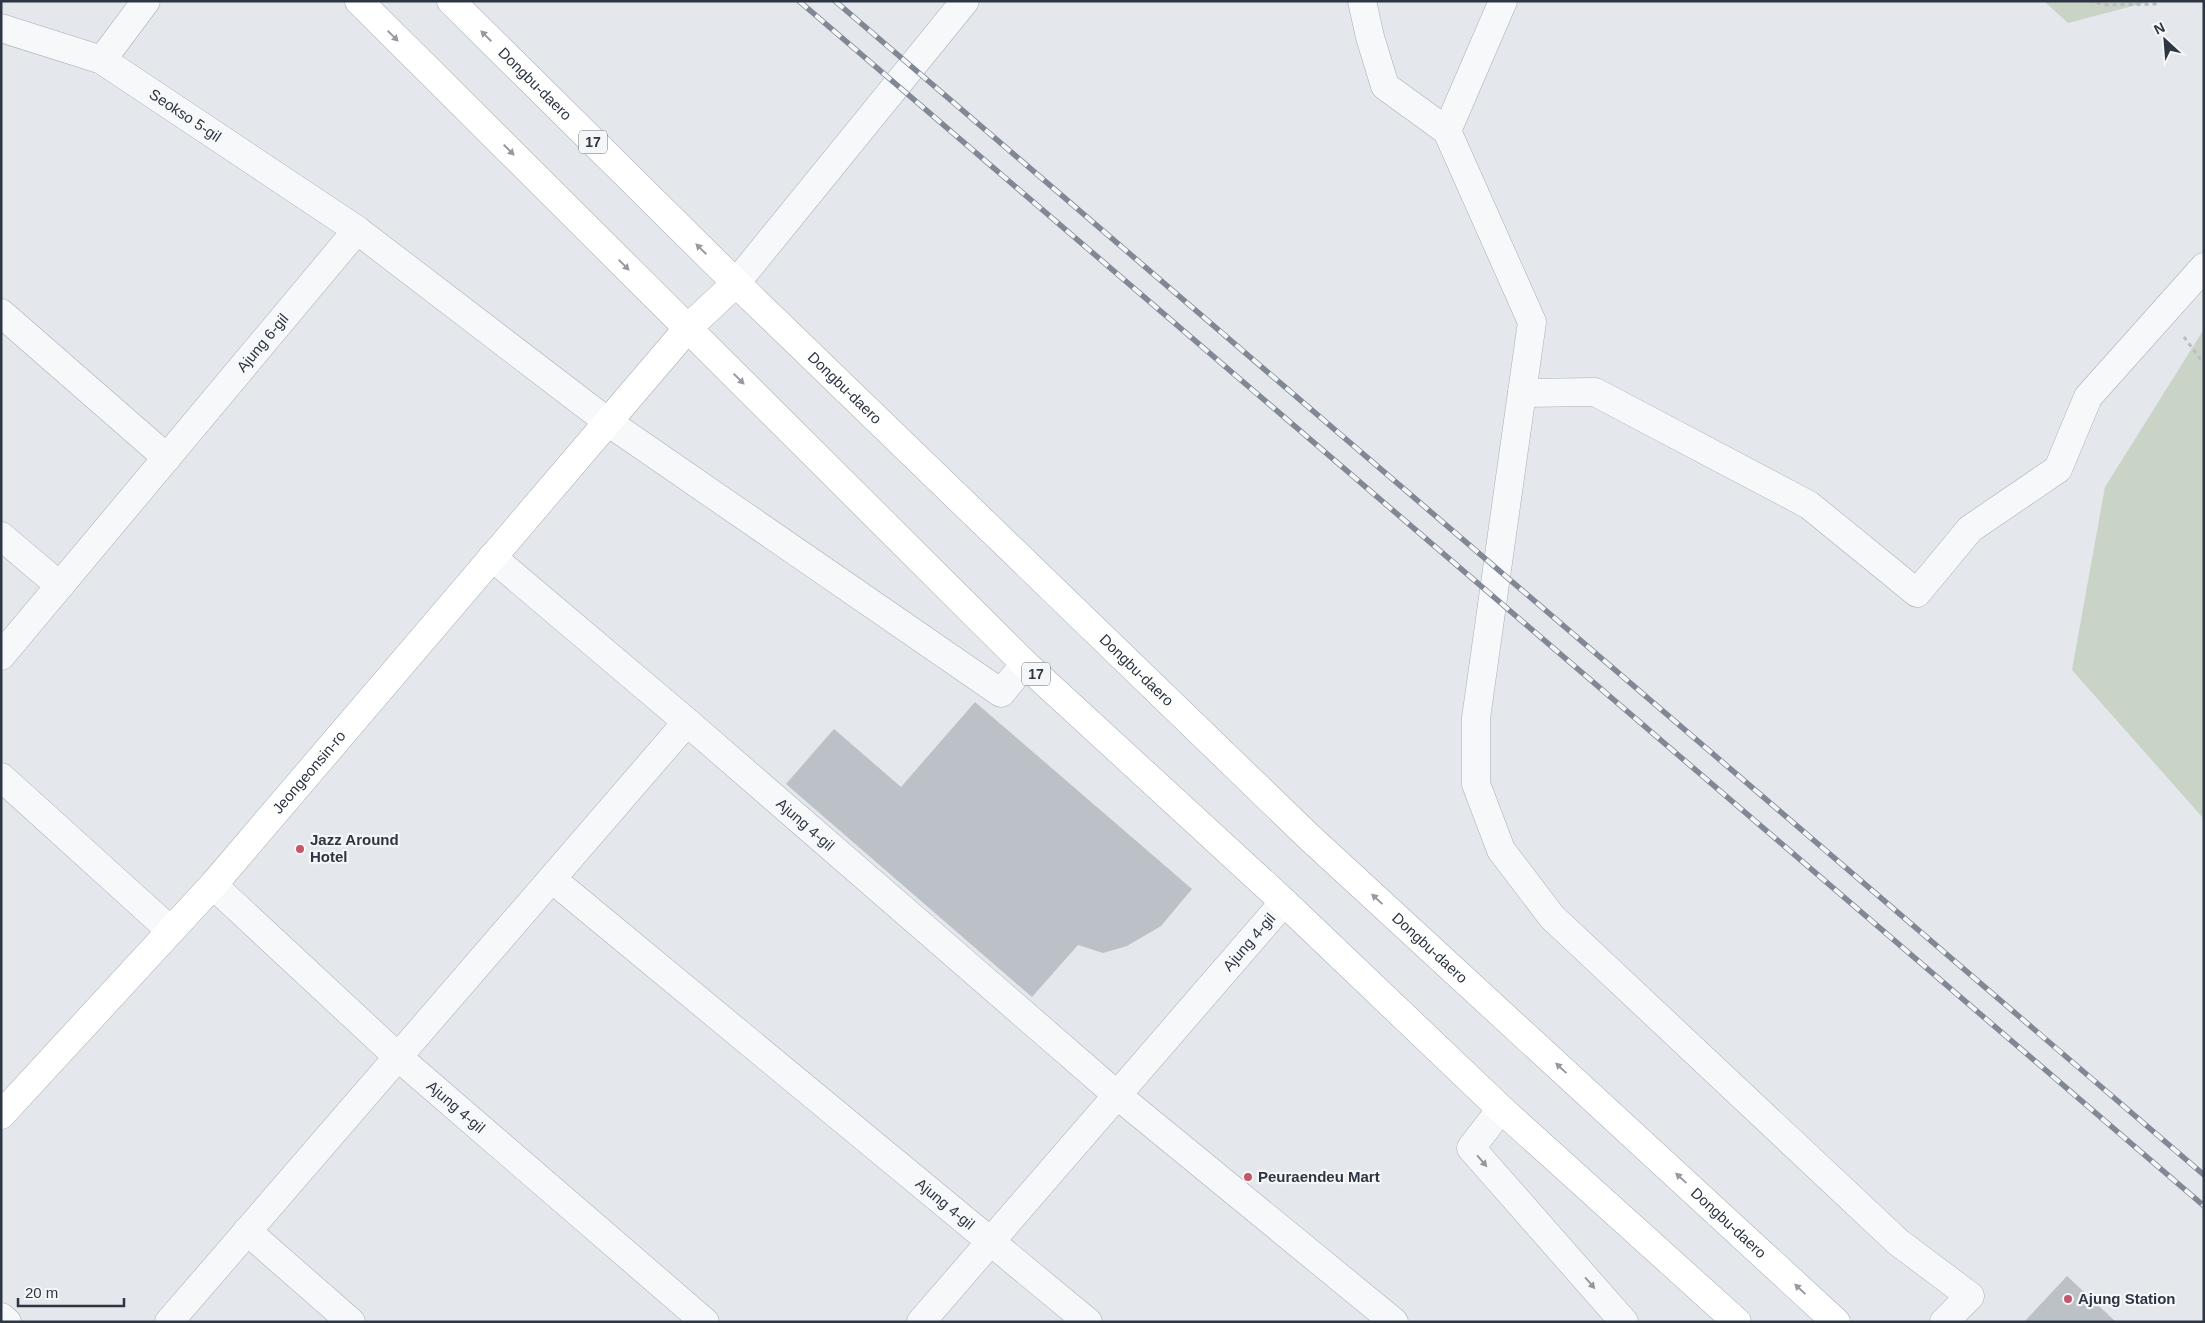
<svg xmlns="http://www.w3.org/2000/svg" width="2205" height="1323" font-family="Helvetica,sans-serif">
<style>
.green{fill:#cad4c6}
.building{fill:#bcc1c8}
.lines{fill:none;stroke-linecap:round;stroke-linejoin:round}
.street-casing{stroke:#a9aeb5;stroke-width:29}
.secondary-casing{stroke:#a9aeb5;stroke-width:29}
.primary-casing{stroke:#a5acb6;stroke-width:29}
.path{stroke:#babec3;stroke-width:3;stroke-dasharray:4 4;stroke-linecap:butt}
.street{stroke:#f7f8fa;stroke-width:28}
.secondary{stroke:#fff;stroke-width:28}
.primary{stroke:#fff;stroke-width:28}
.rail-casing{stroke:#7f8894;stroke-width:5.5}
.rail{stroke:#f4f6f8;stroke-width:4;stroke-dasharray:11;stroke-linecap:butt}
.oneway{fill:#969aa0}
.oneway2{fill:#92979e}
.poi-dot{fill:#c5556a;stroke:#f4f6f8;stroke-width:2}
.labels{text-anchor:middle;stroke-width:4.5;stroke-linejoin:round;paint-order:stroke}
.shield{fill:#f4f6f8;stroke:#697079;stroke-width:1}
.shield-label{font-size:14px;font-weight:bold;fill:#2d3642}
.street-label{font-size:15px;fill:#2d3642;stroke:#f4f6f8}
.poi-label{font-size:15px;font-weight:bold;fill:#2d3642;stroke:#f4f6f8;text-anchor:start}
</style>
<rect width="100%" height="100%" fill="#e4e7eb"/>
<!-- green -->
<g class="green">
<polygon points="2044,1 2152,1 2068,23"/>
<polygon points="2204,329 2204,819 2072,670 2105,487"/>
</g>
<!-- building -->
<g class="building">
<polygon points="975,702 1192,889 1161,926 1127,946 1103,953 1078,945 1032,997 786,784 834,729 901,787"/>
<polygon points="2067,1276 2116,1322 2024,1322"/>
</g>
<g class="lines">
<defs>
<g id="street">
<polyline points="1362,1 1370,37 1385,86 1447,131 1532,322 1476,718 1476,784 1501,850 1552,917 1898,1242 1970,1296 1944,1322"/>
<path id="s1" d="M1,28L102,60L357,230L608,422L1001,693L1025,664"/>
<polyline points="102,60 146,1"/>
<polyline points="1447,131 1503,1"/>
<polyline points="736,283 965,1"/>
<polyline points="1,313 167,458"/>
<polyline points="1522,393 1595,392 1809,505 1917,593 1970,529 2058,469 2088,397 2204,267"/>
<polyline points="1,536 60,586"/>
<path id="s2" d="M492,557L687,722L1117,1095L1394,1322"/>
<path id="s3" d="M1,656L357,230"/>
<polyline points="1,777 170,930"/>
<path id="s4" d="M552,879L1088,1322"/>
<path id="s5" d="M213,885L398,1057L705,1322"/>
<polyline points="1501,1109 1471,1148 1624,1322"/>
<polyline points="247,1231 351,1322"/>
<polyline points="1,1317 7,1322"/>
<polyline points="169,1322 687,722"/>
<path id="s6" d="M921,1322L1284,902"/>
</g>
<g id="secondary">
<path id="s7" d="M1,1115L213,885L688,328L736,283"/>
</g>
<g id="primary">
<polyline points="359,1 1025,664 1284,902 1501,1109 1737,1322"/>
<path id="s8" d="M451,1L736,283L1308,836L1836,1322"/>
</g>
</defs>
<!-- street casing -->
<use href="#street" class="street-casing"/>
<!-- secondary casing -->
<use href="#secondary" class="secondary-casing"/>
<!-- primary casing -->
<use href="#primary" class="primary-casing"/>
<!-- path -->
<g class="path">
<polyline points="2089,1 2107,5 2155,4 2158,1"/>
<polyline points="2184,337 2204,364"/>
</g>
<!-- street -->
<use href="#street" class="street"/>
<!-- secondary -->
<use href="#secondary" class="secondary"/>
<!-- primary -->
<use href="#primary" class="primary"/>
<defs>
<g id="rail">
<polyline points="799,1 2204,1206"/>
<polyline points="835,1 2204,1175"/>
</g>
</defs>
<!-- rail casing -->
<use href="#rail" class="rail-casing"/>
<!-- rail -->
<use href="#rail" class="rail"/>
</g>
<!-- one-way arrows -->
<defs><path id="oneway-solid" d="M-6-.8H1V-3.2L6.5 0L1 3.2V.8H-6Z" transform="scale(1.25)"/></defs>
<g class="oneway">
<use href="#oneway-solid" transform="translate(393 36) rotate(45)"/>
<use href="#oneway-solid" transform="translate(486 36) rotate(-135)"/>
<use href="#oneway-solid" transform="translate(509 150) rotate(45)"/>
<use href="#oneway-solid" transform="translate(701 249) rotate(-135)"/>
<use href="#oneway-solid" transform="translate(624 265) rotate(45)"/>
<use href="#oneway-solid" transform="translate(739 379) rotate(45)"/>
<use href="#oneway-solid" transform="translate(1377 899) rotate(-137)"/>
<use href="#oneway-solid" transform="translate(1561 1068) rotate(-137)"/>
<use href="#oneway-solid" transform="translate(1681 1178) rotate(-137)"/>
<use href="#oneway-solid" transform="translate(1800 1289) rotate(-137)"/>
</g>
<g class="oneway2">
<use href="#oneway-solid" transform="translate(1482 1161) rotate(49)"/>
<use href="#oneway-solid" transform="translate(1590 1283) rotate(49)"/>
</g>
<!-- markers -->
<g class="poi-dot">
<circle cx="300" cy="849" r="5"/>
<circle cx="1248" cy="1177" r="5"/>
<circle cx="2068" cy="1299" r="5"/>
</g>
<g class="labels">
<!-- shield labels -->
<g class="shield">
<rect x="579" y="130.5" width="28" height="23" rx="4"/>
<rect x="1022" y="662.5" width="28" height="23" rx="4"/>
</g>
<g class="shield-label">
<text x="593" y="147">17</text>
<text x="1036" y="679">17</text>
</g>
<!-- street labels -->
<g class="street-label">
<text dy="5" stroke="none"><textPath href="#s8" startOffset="118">Dongbu-daero</textPath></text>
<text dy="5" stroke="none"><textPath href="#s1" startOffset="206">Seokso 5-gil</textPath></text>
<text dy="5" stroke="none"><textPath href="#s3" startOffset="408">Ajung 6-gil</textPath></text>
<text dy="5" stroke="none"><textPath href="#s8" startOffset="552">Dongbu-daero</textPath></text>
<text dy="5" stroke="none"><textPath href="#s8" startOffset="958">Dongbu-daero</textPath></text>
<text dy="5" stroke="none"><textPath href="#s7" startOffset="461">Jeongeonsin-ro</textPath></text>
<text dy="5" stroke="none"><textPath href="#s2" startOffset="412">Ajung 4-gil</textPath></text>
<text dy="5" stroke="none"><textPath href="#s6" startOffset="502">Ajung 4-gil</textPath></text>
<text dy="5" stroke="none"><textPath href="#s8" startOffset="1362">Dongbu-daero</textPath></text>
<text dy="5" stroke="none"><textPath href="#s5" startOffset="329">Ajung 4-gil</textPath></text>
<text dy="5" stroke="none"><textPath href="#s4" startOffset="510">Ajung 4-gil</textPath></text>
<text dy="5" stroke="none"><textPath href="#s8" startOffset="1768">Dongbu-daero</textPath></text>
</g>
<!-- poi labels -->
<g class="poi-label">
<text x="310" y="845">Jazz Around<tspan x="310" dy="17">Hotel</tspan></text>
<text x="1258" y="1182">Peuraendeu Mart</text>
<text x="2078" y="1304">Ajung Station</text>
</g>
</g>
<!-- border -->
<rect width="2205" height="1323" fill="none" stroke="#2d3642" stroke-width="5"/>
<!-- north arrow -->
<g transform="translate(2165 40) rotate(334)" stroke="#f4f6f8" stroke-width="4" paint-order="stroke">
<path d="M0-4L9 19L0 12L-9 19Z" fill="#2d3642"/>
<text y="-8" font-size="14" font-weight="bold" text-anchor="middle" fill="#2d3642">N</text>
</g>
<!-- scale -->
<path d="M18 1298v8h106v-8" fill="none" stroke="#2d3642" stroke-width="2.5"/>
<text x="25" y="1298" font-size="15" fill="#2d3642" stroke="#f4f6f8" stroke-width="4" paint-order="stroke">20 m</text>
</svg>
